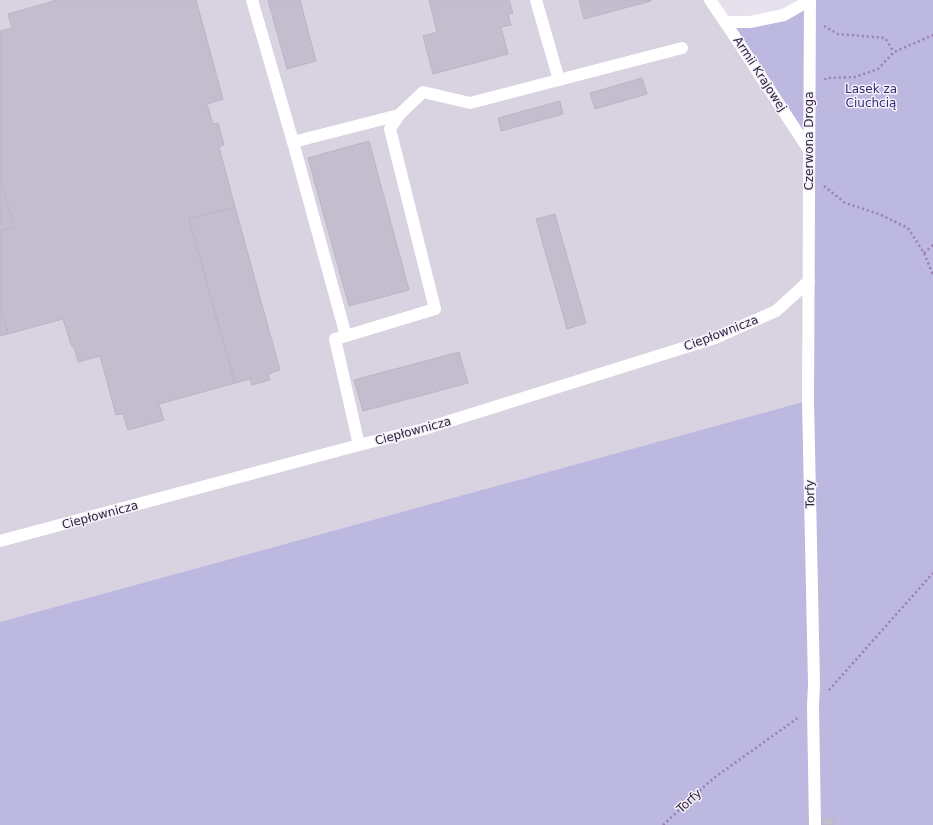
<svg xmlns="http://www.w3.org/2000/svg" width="933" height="825" font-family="'DejaVu Sans',sans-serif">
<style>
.built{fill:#d8d2e1}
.green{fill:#bcb8e0}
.building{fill:#c4bdce;stroke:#bbb3c7}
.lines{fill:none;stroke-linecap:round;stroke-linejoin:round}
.path{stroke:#9a7fb3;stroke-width:2.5;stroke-dasharray:2 3;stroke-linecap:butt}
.minor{stroke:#fff;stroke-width:12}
.labels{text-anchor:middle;stroke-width:3;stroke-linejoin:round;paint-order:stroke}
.street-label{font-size:12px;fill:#32203f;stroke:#f4f2f9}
.park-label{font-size:12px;fill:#392779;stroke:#f4f2f9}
</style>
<rect width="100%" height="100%" fill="#e6e1ed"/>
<!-- built -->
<polygon class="built" points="0,0 710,0 809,150 808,401 0,622"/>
<!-- green -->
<polygon class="green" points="810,0 933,0 933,825 0,825 0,622 807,401 809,150 725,22 750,22"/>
<!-- building -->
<g class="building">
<polygon points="57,0 196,0 223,99 207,104 213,124 218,123 224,145 219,147 235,207 189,219 235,383 159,404 164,420 128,430 123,414 116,415 100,356 78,362 74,347 72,347 63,319 8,334 0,306 0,231 14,227 0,177 0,31 12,28 8,14"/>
<polygon points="268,0 300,0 316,61 287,69"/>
<polygon points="429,0 509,0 513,13 508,14 511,25 501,27 508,54 433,74 423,36 437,32"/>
<polygon points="579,0 651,0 651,1 584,19"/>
<polygon points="642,78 647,94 595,109 590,93"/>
<polygon points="560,101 563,114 501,131 498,118"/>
<polygon points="369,141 409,290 349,306 308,158"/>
<polygon points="0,177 14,227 0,231"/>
<polygon points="235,207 280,370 268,374 270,380 252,385 250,379 235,383 189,219"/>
<polygon points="555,214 586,323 567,329 536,219"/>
<polygon points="0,306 8,334 0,336"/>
<polygon points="459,352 468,383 363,411 354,380"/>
<rect x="822" y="818" width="11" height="7"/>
</g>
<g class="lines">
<!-- path -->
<g class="path">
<polyline points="824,26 838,34 885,38 894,52"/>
<polyline points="825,80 826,78 855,77 878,69 894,52 933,35"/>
<polyline points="824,186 845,203 879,214 908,228 924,253 933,275"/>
<polyline points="924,253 933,245"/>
<polyline points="829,690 933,573"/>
<polyline points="663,825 706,785 714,778 799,717"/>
</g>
<!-- minor -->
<g class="minor">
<polyline points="252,0 293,142 346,336 435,309 390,129 399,115 423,92 470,103 682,48"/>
<polyline points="536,0 559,80"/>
<polyline points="710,0 735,37 809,150"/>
<polyline points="810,0 808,401 814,684 813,707 815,825"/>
<polyline points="725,22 750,22 784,15 810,0"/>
<polyline points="293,142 399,115"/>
<polyline points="346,336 335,339 359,445"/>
<polyline points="0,541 359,445 424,429 715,338 776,311 809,281"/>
</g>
</g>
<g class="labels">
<!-- street labels -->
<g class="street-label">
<text transform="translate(760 74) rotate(57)" y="4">Armii Krajowej</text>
<text transform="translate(809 141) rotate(-90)" y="4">Czerwona Droga</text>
<text transform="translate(721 333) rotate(-21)" y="4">Ciepłownicza</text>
<text transform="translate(413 431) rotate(-15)" y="4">Ciepłownicza</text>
<text transform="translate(810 494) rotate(-91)" y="4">Torfy</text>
<text transform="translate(100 515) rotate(-15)" y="4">Ciepłownicza</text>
<text transform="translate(689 801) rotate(-43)" y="4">Torfy</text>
</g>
<!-- park labels -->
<g class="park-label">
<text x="871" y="93">Lasek za<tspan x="871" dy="14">Ciuchcią</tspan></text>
</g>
</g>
</svg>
